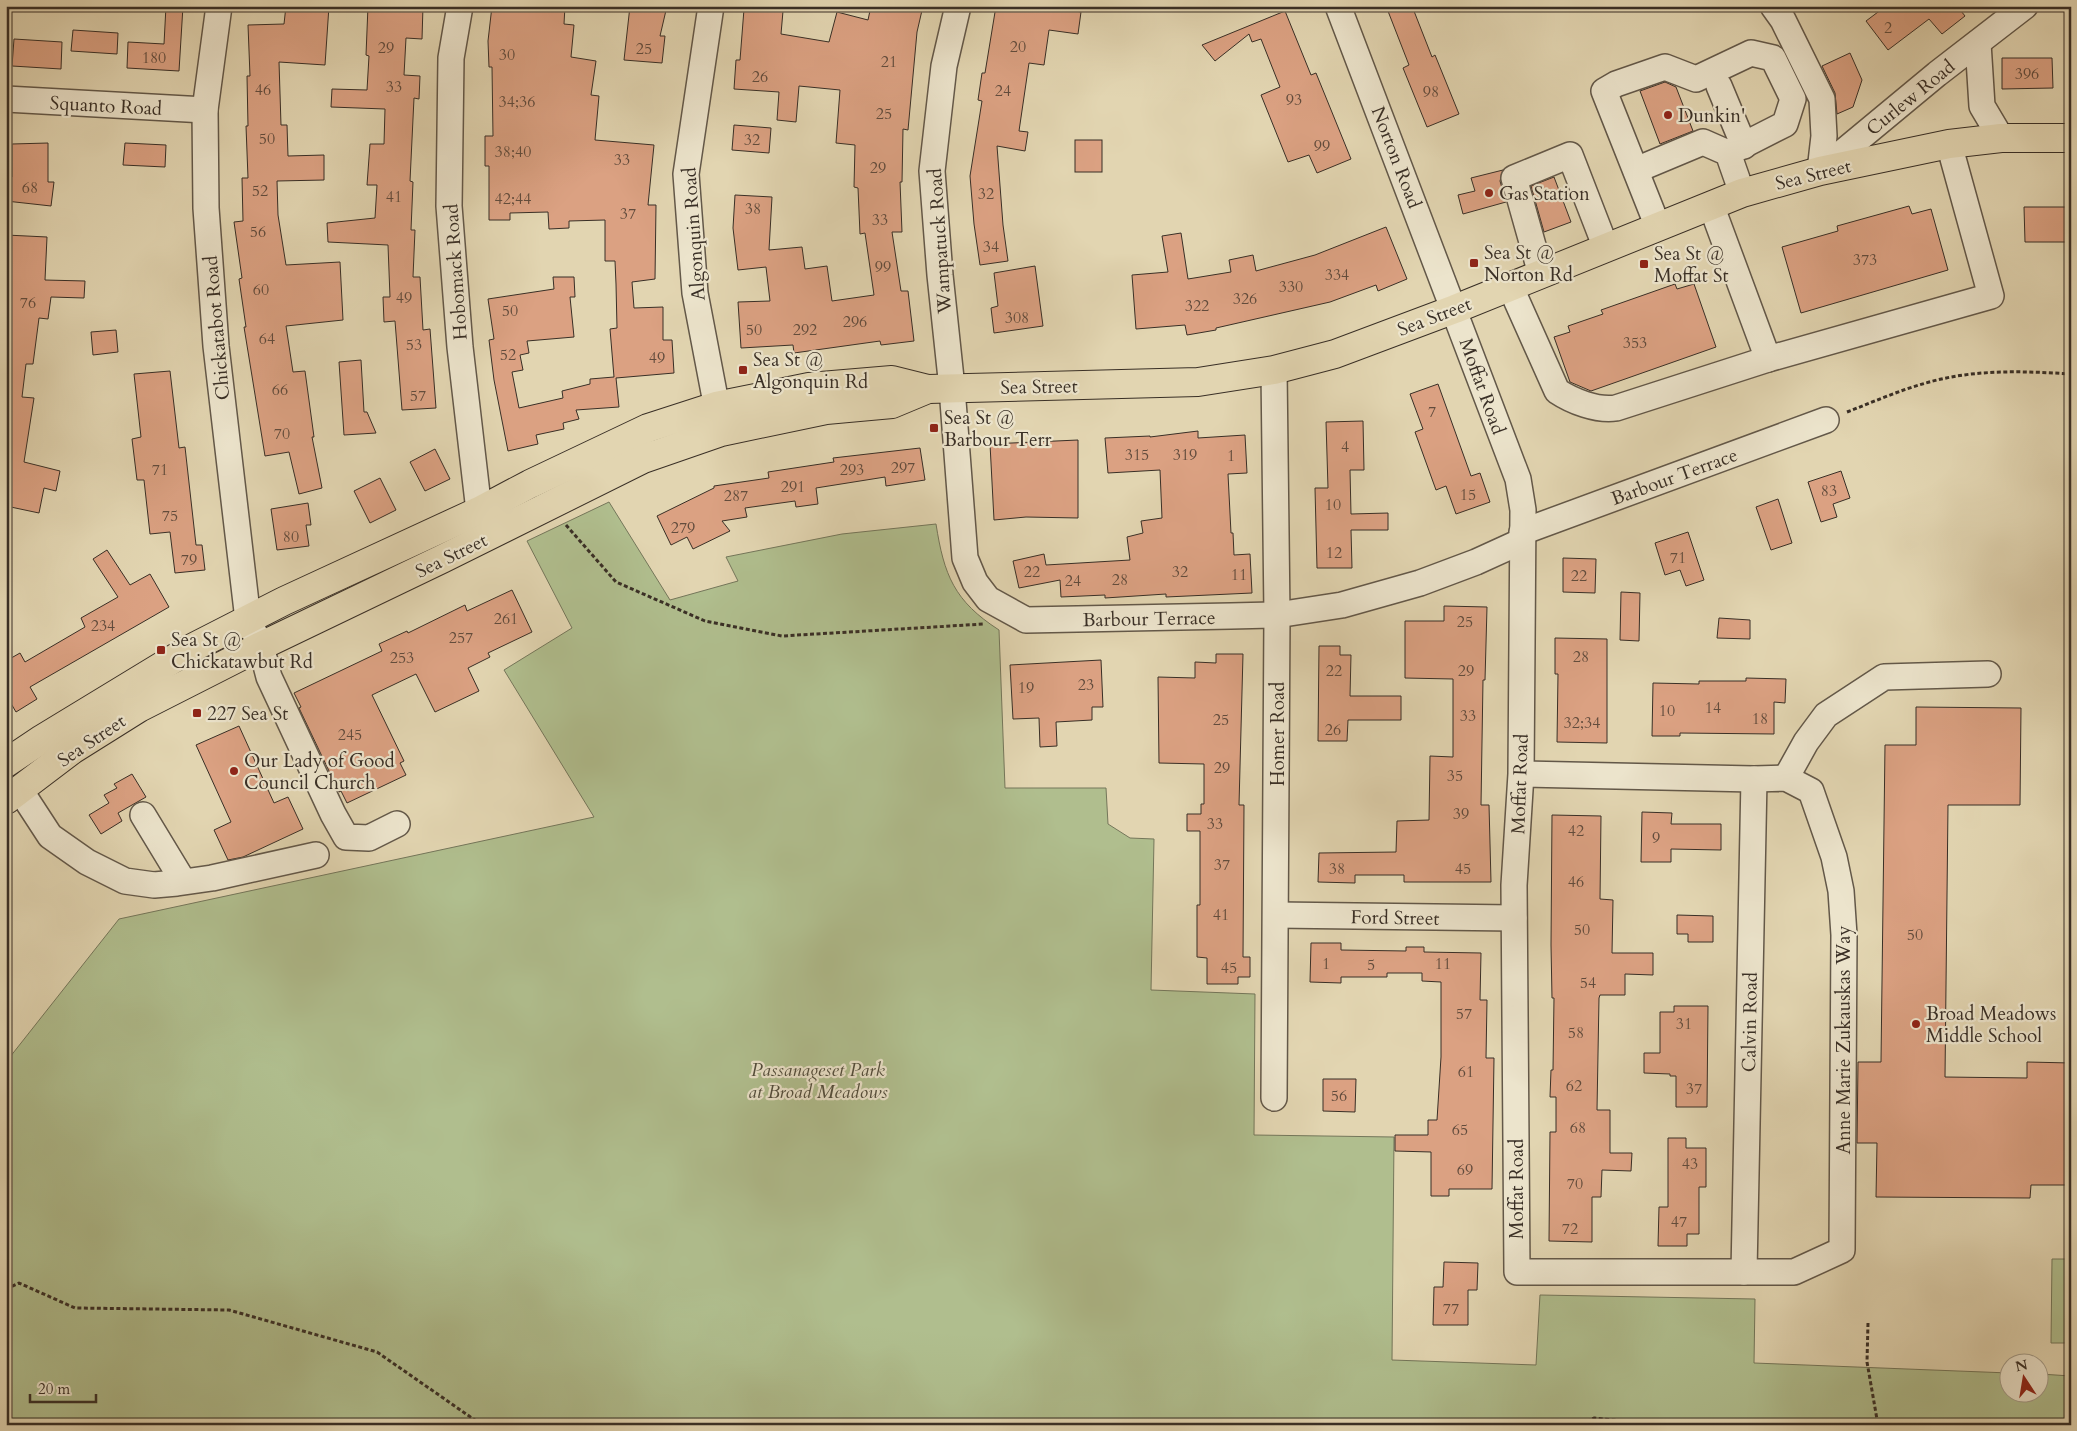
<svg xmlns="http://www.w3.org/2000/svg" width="2077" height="1431" font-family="Cardo,serif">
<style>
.green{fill:#b0be8e;stroke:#74765a}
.building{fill:#dba182;stroke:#392f26}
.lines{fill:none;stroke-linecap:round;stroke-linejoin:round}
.minor-casing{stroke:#635849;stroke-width:28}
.major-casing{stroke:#392f26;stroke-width:30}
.path{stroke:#392f26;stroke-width:3;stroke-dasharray:4 2.5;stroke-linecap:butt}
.minor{stroke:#ece4cc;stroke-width:25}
.major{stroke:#e2d5b1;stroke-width:28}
.poi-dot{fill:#8f2418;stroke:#ece4cc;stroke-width:2}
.labels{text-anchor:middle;stroke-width:4.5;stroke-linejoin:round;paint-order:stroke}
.number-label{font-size:16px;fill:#624c3d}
.street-label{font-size:19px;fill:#392f26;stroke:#ece4cc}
.poi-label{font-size:19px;fill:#392f26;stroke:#ece4cc;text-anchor:start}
.park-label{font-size:19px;font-style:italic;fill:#514c3b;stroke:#ece4cc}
</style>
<rect width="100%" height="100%" fill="#e2d5b1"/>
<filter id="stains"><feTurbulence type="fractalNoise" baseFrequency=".004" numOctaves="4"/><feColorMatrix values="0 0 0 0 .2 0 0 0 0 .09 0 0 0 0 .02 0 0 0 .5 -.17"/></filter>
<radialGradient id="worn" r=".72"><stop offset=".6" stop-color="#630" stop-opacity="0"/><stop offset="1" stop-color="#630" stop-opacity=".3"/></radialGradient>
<!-- green -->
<g class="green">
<path d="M609,502L670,600L738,581L726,557L842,534L936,524C944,575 954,601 999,630L1005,788H1106L1108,824L1130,838L1154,839L1151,990L1255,994L1254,1135L1394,1137L1392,1360L1536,1365L1540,1295L1755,1299L1754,1363L2009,1373L2010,1394H2040V1374L2071,1376V1425H6V1062L119,919L594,817L504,670L572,628L527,541Z"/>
<polygon points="2052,1259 2071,1259 2071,1343 2051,1343"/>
</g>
<!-- building -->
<g class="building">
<polygon points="166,6 183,6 179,71 127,68 128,42 164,44"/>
<polygon points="286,6 329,6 325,65 279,62 281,125 287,125 288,156 324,155 324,180 277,181 278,215 286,265 340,262 343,320 286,326 293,372 305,371 314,437 312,437 322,488 299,494 289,452 265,456 244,327 246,327 239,279 242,278 234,222 243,221 242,178 248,178 246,126 248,126 247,76 250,76 248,25 284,24"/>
<polygon points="368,6 423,6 422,39 406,38 404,75 420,76 419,99 414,98 410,181 413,182 411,230 415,230 413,277 420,277 423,330 430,329 436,408 402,410 395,321 384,322 383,297 390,297 388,245 328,242 327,223 375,218 377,185 367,185 370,144 384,144 385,109 331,107 332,89 367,90 369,56 366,55"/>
<polygon points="492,6 565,6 564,24 574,25 571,57 596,61 591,95 599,96 595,140 654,145 648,205 656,205 655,279 632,282 634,308 663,307 663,340 672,340 674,373 616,378 619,407 576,410 579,419 563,423 564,429 536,435 538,444 508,451 494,380 489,340 494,339 488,299 554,289 553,277 574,277 575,297 570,297 574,337 527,341 529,353 520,355 523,370 512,372 519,408 563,398 562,391 590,384 590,379 614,377 610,329 617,328 616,284 615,261 605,261 605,220 569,221 569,228 549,229 548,212 510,213 510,220 489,220 489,166 485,166 485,136 493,136 492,67 489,67 488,41"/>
<polygon points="630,6 667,6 660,36 665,36 662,63 624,60"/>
<polygon points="871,6 923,6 917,32 908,130 903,129 902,182 900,182 902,232 892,232 901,291 908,291 914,341 881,345 880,341 794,353 793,345 741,348 738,302 770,301 766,267 738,270 733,228 735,195 772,197 769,250 802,247 805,269 827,266 832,301 874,295 865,233 860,234 858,188 854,187 855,145 836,143 840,90 799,86 796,122 777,120 779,92 734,89 736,60 740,60 744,9 783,11 781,34 829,42 837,12 868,20"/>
<polygon points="996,6 1046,6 1081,12 1078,34 1049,30 1044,65 1029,63 1019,131 1028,132 1025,151 997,146 1003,225 1008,261 980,265 974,224 970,176 982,101 978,100 982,73 985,73"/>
<polygon points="1386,6 1412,6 1432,57 1435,55 1459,114 1427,127 1403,68 1409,65"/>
<polygon points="1886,6 1957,6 1965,16 1942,34 1929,19 1888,50 1866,21"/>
<polygon points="1285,11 1311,75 1316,73 1351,159 1317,173 1309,155 1288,162 1261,95 1280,87 1261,39 1252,42 1249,34 1215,61 1202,45"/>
<polygon points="73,30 118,33 117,54 71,51"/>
<polygon points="14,39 62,42 61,69 12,66"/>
<polygon points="1850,53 1862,80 1853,107 1837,114 1835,93 1822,66"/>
<polygon points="2002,58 2052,58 2053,88 2002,89"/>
<polygon points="1665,82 1676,87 1693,131 1660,144 1640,91"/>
<polygon points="734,125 771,128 769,153 732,150"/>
<rect x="1075" y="140" width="27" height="32"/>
<polygon points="48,143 48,182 54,182 51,206 6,201 8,177 12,177 12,144"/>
<polygon points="125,143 166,145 165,167 123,165"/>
<polygon points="1503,170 1500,181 1506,202 1463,214 1458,195 1475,191 1471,178"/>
<polygon points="1554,177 1571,222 1544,232 1531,186"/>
<polygon points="1909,206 1912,214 1931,209 1948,270 1801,313 1782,247 1838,231 1837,226"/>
<polygon points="2024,207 2071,207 2071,242 2025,242"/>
<polygon points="1386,227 1407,279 1378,291 1376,285 1330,302 1216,328 1216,330 1187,335 1185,325 1136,329 1132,275 1168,272 1162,236 1181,233 1188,279 1231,272 1229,260 1253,255 1256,271 1315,255"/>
<polygon points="6,235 47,237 45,280 85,281 84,298 51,297 48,319 39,318 33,364 26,364 22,397 34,398 24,462 60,471 56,491 44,488 39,513 6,506"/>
<polygon points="1035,266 1043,326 994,333 991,308 998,306 994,273"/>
<polygon points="1675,284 1677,289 1694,284 1716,347 1591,391 1570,382 1554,337 1570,332 1568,326 1603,314 1601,310"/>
<polygon points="116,330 118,352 93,355 91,332"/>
<polygon points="361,360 364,412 367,412 376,433 344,435 339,362"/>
<polygon points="170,371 179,448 185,447 196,545 202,545 205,570 175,573 170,532 150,534 144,480 137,480 132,439 141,437 134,374"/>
<polygon points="1438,384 1471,476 1480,473 1490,502 1456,514 1446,486 1436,490 1415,432 1423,429 1410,394"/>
<polygon points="1363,421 1364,470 1350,470 1351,514 1388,513 1388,530 1351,530 1352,568 1317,568 1315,488 1328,488 1326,422"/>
<polygon points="1198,431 1198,438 1245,435 1247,473 1228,474 1231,533 1233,533 1234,555 1250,554 1252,593 1166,597 1166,594 1105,598 1105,595 1061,597 1060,580 1019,588 1013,561 1044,554 1046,565 1130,560 1127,537 1143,533 1141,521 1162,518 1160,470 1108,473 1105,438 1150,436 1150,437"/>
<polygon points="1078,440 1078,518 1026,517 994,520 990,444"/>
<polygon points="920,448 925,480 886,486 885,477 816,488 818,504 796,507 795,501 745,508 747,517 722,521 730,531 693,549 687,537 671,545 657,516 714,488 714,486 769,478 768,472 834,462 833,458"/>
<polygon points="435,449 450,479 425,491 410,462"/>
<polygon points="1841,471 1850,498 1833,504 1837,517 1821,522 1808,482"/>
<polygon points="380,478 396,510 370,523 354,491"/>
<polygon points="1778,499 1792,543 1771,550 1756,507"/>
<polygon points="308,503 311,525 306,525 309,546 277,550 271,509"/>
<polygon points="1688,532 1704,580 1686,586 1680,570 1665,575 1655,543"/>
<polygon points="107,550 130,585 150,574 169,607 30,687 37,699 16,712 6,695 6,661 20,653 25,662 85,627 81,618 118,597 93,559"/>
<polygon points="1563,558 1596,559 1595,593 1563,592"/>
<polygon points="512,590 532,632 488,653 490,657 468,668 479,691 435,712 416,674 372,695 404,761 400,763 406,775 347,803 341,791 339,792 299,708 301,707 294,693 382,651 379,644 407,631 408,633 465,605 467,611"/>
<polygon points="1621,592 1640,593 1639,641 1620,640"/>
<polygon points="1444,606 1487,607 1485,680 1483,680 1481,805 1489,805 1491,882 1404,882 1404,875 1355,875 1355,883 1318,882 1319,853 1396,852 1397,821 1429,820 1430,756 1453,757 1453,679 1405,678 1405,621 1444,621"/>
<polygon points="1719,618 1750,620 1750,639 1717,638"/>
<polygon points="1555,638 1607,639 1607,743 1557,742 1558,674 1555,674"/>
<polygon points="1319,646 1340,646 1340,655 1351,655 1350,696 1401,696 1401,720 1348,720 1347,741 1318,741"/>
<polygon points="1216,654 1243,654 1239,805 1244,805 1243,957 1250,957 1250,977 1238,977 1238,984 1207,984 1207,958 1197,957 1197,905 1200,905 1200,831 1187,831 1187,814 1201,814 1201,804 1204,804 1204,764 1159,763 1158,677 1195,678 1195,662 1216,663"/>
<polygon points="1101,660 1103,707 1092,707 1092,720 1056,722 1057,746 1040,747 1039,718 1013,719 1010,665"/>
<polygon points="1746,678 1786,679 1785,703 1774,702 1774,734 1680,733 1680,736 1652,736 1653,683 1699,684 1699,681 1746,681"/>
<polygon points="1916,707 2021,708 2020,805 1948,805 1945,1077 2027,1078 2027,1062 2071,1063 2071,1185 2031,1185 2030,1198 1876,1197 1877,1143 1857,1143 1858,1062 1881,1062 1885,745 1916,745"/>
<polygon points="239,726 274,803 288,797 303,829 243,857 228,860 214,830 231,822 196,745"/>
<polygon points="132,774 146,797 118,813 122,821 101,834 89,815 109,803 104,795 117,788 114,784"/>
<polygon points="1642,812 1672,813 1671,824 1721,824 1721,850 1671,849 1671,862 1641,862"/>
<polygon points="1552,815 1601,816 1600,899 1613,900 1612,953 1653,953 1653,975 1625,974 1625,995 1600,995 1599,998 1597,1110 1610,1110 1610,1153 1632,1153 1631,1171 1602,1170 1601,1197 1592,1197 1592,1242 1549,1241 1550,1132 1556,1132 1556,1097 1550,1097 1551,1070 1553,1070 1554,998 1552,998 1551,945"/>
<polygon points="1677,915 1713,916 1713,942 1688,942 1688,934 1677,934"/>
<polygon points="1311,943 1341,943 1341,950 1406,951 1406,947 1424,947 1424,952 1481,953 1480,1000 1487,1000 1486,1058 1494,1058 1492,1189 1449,1189 1449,1196 1431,1196 1431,1152 1395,1151 1395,1135 1428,1135 1428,1120 1437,1120 1441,1057 1441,982 1422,981 1422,973 1387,973 1387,977 1341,977 1341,983 1310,982"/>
<polygon points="1674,1006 1708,1006 1707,1107 1676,1107 1676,1076 1670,1076 1670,1074 1644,1073 1644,1053 1660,1053 1660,1012 1674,1012"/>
<polygon points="1323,1079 1356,1079 1355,1112 1323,1111"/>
<polygon points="1668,1138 1686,1138 1686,1148 1706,1148 1706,1187 1699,1187 1699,1234 1687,1234 1687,1246 1658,1246 1659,1207 1668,1207"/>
<polygon points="1444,1262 1478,1263 1477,1290 1468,1290 1468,1325 1433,1325 1434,1287 1443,1287"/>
</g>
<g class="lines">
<defs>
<g id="minor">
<polyline points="219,6 205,110 206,208 216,346 248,620 261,646 269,677 333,814 346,837 369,838 397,824"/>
<polyline points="460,6 451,58 449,206 460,347 479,511 487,529"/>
<polyline points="711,6 686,174 695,293 720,424"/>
<polyline points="958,6 944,66 932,171 940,275 952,388 965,558 975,582 988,599 1026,620 1231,616 1277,615 1342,605 1420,583 1476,562 1522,541"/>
<polyline points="1338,6 1518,479 1523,510 1521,774 1514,885 1517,1272 1794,1272 1842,1250 1844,935 1841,891 1834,857 1811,791 1786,778 1754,779 1521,774"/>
<polyline points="1773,6 1783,20 1822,99 1824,136 1820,171"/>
<polyline points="1978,43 1982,106 2001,138"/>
<polyline points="1719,86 1744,146"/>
<polyline points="6,99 205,110"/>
<polyline points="1636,170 1703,142 1728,153 1742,193"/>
<polyline points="1820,171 1937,74 2025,6"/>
<polyline points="1711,205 1768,359 1991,296 1949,144"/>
<polyline points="1658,227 1604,91 1616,84 1665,67 1696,79 1751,53 1773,58 1793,99 1785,124 1728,153"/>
<polyline points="1541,274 1514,178 1570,155 1606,248"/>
<path d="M1510,286L1557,391C1572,401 1597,411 1616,408L1768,359"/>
<polyline points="1522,532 1826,420"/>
<polyline points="1786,778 1806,742 1826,715 1884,677 1988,674"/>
<polyline points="20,790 50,836 87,862 125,881 154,885 177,883 212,878 316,855"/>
<polyline points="143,815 183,881"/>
<polyline points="1276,915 1514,918"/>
<polyline points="1274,1098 1277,615 1274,370"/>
<polyline points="1744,1272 1754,779"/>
</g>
<g id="major">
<polyline points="6,763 42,739 190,649 284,601 479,511 530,484 648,428 716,406 809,387 892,380 928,389"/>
<polyline points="6,800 72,750 139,708 261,646 442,559 643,459 721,432 826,410 892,404 928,389 1198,382 1274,370 1335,354 1455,309 1742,193 1820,171 1949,144 2001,138 2071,138"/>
</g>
</defs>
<!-- minor casing -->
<use href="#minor" class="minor-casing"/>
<!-- major casing -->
<use href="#major" class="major-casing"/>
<!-- path -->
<g class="path">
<path d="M1847,412C1873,402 1900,390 1926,383C1973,369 2023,371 2071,374"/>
<polyline points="566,525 616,582 705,621 782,636 984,624"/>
<polyline points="6,1289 19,1283 75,1308 229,1310 377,1352 482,1425"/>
<polyline points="1868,1323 1867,1362 1878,1425"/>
<polyline points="1581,1425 1594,1418 1660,1425"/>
</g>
<!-- minor -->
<use href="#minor" class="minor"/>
<!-- major -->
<use href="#major" class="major"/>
</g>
<!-- markers -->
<g class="poi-dot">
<circle cx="1668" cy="115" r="5"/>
<circle cx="1489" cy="193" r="5"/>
<rect x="1469" y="258" width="10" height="10" rx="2.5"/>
<rect x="1639" y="259" width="10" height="10" rx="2.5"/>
<rect x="738" y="365" width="10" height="10" rx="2.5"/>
<rect x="929" y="423" width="10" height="10" rx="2.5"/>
<rect x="156" y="645" width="10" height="10" rx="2.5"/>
<rect x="192" y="708" width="10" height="10" rx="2.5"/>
<circle cx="234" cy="771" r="5"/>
<circle cx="1916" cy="1024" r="5"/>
</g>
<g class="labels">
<!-- number labels -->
<g class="number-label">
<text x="1888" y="33">2</text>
<text x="1018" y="52">20</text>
<text x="386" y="53">29</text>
<text x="644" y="54">25</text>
<text x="507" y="60">30</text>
<text x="154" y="63">180</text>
<text x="889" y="67">21</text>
<text x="2027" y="79">396</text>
<text x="760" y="82">26</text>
<text x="394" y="92">33</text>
<text x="263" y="95">46</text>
<text x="1003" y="96">24</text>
<text x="1431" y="97">98</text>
<text x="1294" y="105">93</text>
<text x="517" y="107">34;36</text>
<text x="884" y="119">25</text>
<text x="267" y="144">50</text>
<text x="752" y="145">32</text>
<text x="1322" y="151">99</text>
<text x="513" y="157">38;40</text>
<text x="622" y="165">33</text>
<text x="878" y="173">29</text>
<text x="30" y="193">68</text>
<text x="260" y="196">52</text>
<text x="986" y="199">32</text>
<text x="394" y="202">41</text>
<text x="513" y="204">42;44</text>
<text x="753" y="214">38</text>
<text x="628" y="219">37</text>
<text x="880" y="225">33</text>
<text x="258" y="237">56</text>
<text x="991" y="252">34</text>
<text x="1865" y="265">373</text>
<text x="883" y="272">99</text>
<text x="1337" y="280">334</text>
<text x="1291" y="292">330</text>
<text x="261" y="295">60</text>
<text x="404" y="303">49</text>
<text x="1245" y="304">326</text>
<text x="28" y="308">76</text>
<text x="1197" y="311">322</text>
<text x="510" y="316">50</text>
<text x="1017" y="323">308</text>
<text x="855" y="327">296</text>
<text x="754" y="335">50</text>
<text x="805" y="335">292</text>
<text x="267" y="344">64</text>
<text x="1635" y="348">353</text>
<text x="414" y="350">53</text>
<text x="508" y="360">52</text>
<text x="657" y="363">49</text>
<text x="280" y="395">66</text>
<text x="418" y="401">57</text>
<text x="1432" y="417">7</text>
<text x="282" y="439">70</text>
<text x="1345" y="452">4</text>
<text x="1137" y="460">315</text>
<text x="1185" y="460">319</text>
<text x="1231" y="461">1</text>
<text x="903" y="473">297</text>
<text x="160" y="475">71</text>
<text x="852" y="475">293</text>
<text x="793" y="492">291</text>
<text x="1829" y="496">83</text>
<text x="1468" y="500">15</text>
<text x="736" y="501">287</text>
<text x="1333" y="510">10</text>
<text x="170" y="521">75</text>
<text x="683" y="533">279</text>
<text x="291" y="542">80</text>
<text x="1334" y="558">12</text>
<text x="1678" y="563">71</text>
<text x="189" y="565">79</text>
<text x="1032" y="577">22</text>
<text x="1180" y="577">32</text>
<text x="1239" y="580">11</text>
<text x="1579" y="581">22</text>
<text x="1120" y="585">28</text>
<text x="1073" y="586">24</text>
<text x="506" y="624">261</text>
<text x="1465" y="627">25</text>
<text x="103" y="631">234</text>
<text x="461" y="643">257</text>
<text x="1581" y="662">28</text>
<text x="402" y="663">253</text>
<text x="1334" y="676">22</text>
<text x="1466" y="676">29</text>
<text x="1086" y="690">23</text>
<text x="1026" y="693">19</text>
<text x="1713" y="713">14</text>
<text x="1667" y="716">10</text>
<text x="1468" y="721">33</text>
<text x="1760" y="724">18</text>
<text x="1221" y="725">25</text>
<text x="1582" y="728">32;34</text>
<text x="1333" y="735">26</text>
<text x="350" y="740">245</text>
<text x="1222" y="773">29</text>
<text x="1455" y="781">35</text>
<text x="1461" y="819">39</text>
<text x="1215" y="829">33</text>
<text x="1576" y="836">42</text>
<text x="1656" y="843">9</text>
<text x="1222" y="870">37</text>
<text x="1337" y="874">38</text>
<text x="1463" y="874">45</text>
<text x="1576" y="887">46</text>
<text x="1221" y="920">41</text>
<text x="1582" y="935">50</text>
<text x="1915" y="940">50</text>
<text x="1326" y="969">1</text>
<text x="1443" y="969">11</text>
<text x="1371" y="970">5</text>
<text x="1229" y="973">45</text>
<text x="1588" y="988">54</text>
<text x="1464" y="1019">57</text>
<text x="1684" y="1029">31</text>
<text x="1576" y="1038">58</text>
<text x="1466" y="1077">61</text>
<text x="1574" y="1091">62</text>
<text x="1694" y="1094">37</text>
<text x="1339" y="1101">56</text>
<text x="1578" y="1133">68</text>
<text x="1460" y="1135">65</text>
<text x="1690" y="1169">43</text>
<text x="1465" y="1175">69</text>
<text x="1575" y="1189">70</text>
<text x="1679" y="1227">47</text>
<text x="1570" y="1234">72</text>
<text x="1451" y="1314">77</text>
</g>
<!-- street labels -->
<g class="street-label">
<text transform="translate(1910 97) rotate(-39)" y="7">Curlew Road</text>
<text transform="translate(106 105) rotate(3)" y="7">Squanto Road</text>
<text transform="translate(1397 157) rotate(69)" y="7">Norton Road</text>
<text transform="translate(1813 174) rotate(-14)" y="7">Sea Street</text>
<text transform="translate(693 234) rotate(-94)" y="7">Algonquin Road</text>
<text transform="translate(939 241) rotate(-94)" y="7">Wampatuck Road</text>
<text transform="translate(455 272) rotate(-94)" y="7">Hobomack Road</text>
<text transform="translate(1434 316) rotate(-21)" y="7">Sea Street</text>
<text transform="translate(216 328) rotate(-95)" y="7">Chickatabot Road</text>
<text transform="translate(1039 386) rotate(-1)" y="7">Sea Street</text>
<text transform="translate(1483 386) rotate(70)" y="7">Moffat Road</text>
<text transform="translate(1674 476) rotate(-20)" y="7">Barbour Terrace</text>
<text transform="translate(451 555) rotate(-26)" y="7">Sea Street</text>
<text transform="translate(1149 618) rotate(-1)" y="7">Barbour Terrace</text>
<text transform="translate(1277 734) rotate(-90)" y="7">Homer Road</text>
<text transform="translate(91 740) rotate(-34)" y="7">Sea Street</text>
<text transform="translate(1519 784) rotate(-88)" y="7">Moffat Road</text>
<text transform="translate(1395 917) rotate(1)" y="7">Ford Street</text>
<text transform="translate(1749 1022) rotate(-89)" y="7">Calvin Road</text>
<text transform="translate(1843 1040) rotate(-90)" y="7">Anne Marie Zukauskas Way</text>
<text transform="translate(1516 1189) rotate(-90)" y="7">Moffat Road</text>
</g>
<!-- poi labels -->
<g class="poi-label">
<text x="1678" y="122">Dunkin'</text>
<text x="1499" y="200">Gas Station</text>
<text x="1484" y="259">Sea St @<tspan x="1484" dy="22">Norton Rd</tspan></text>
<text x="1654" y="260">Sea St @<tspan x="1654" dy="22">Moffat St</tspan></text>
<text x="753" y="366">Sea St @<tspan x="753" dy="22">Algonquin Rd</tspan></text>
<text x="944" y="424">Sea St @<tspan x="944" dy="22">Barbour Terr</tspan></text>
<text x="171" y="646">Sea St @<tspan x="171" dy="22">Chickatawbut Rd</tspan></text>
<text x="207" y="720">227 Sea St</text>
<text x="244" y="767">Our Lady of Good<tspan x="244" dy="22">Council Church</tspan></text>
<text x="1926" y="1020">Broad Meadows<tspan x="1926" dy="22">Middle School</tspan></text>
</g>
<!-- park labels -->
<g class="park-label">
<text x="818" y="1076">Passanageset Park<tspan x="818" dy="22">at Broad Meadows</tspan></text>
</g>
</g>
<!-- margin -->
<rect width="2077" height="1431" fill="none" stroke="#e2d5b1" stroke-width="25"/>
<rect x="8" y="8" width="2062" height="1416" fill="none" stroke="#392f26" stroke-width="2.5"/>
<rect x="12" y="12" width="2052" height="1406" fill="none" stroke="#392f26"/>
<!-- north arrow -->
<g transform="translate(2024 1378) rotate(348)"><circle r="24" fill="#ece4cc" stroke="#a49c8a"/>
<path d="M0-4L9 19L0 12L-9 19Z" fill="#8f2418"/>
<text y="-8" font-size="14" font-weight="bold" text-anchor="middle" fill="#392f26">N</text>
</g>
<!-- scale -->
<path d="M30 1394v8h66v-8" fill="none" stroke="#392f26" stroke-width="2.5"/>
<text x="38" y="1394" font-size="15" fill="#392f26" stroke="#ece4cc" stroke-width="4" paint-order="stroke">20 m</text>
<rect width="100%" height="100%" filter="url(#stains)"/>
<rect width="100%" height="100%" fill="url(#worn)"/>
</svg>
